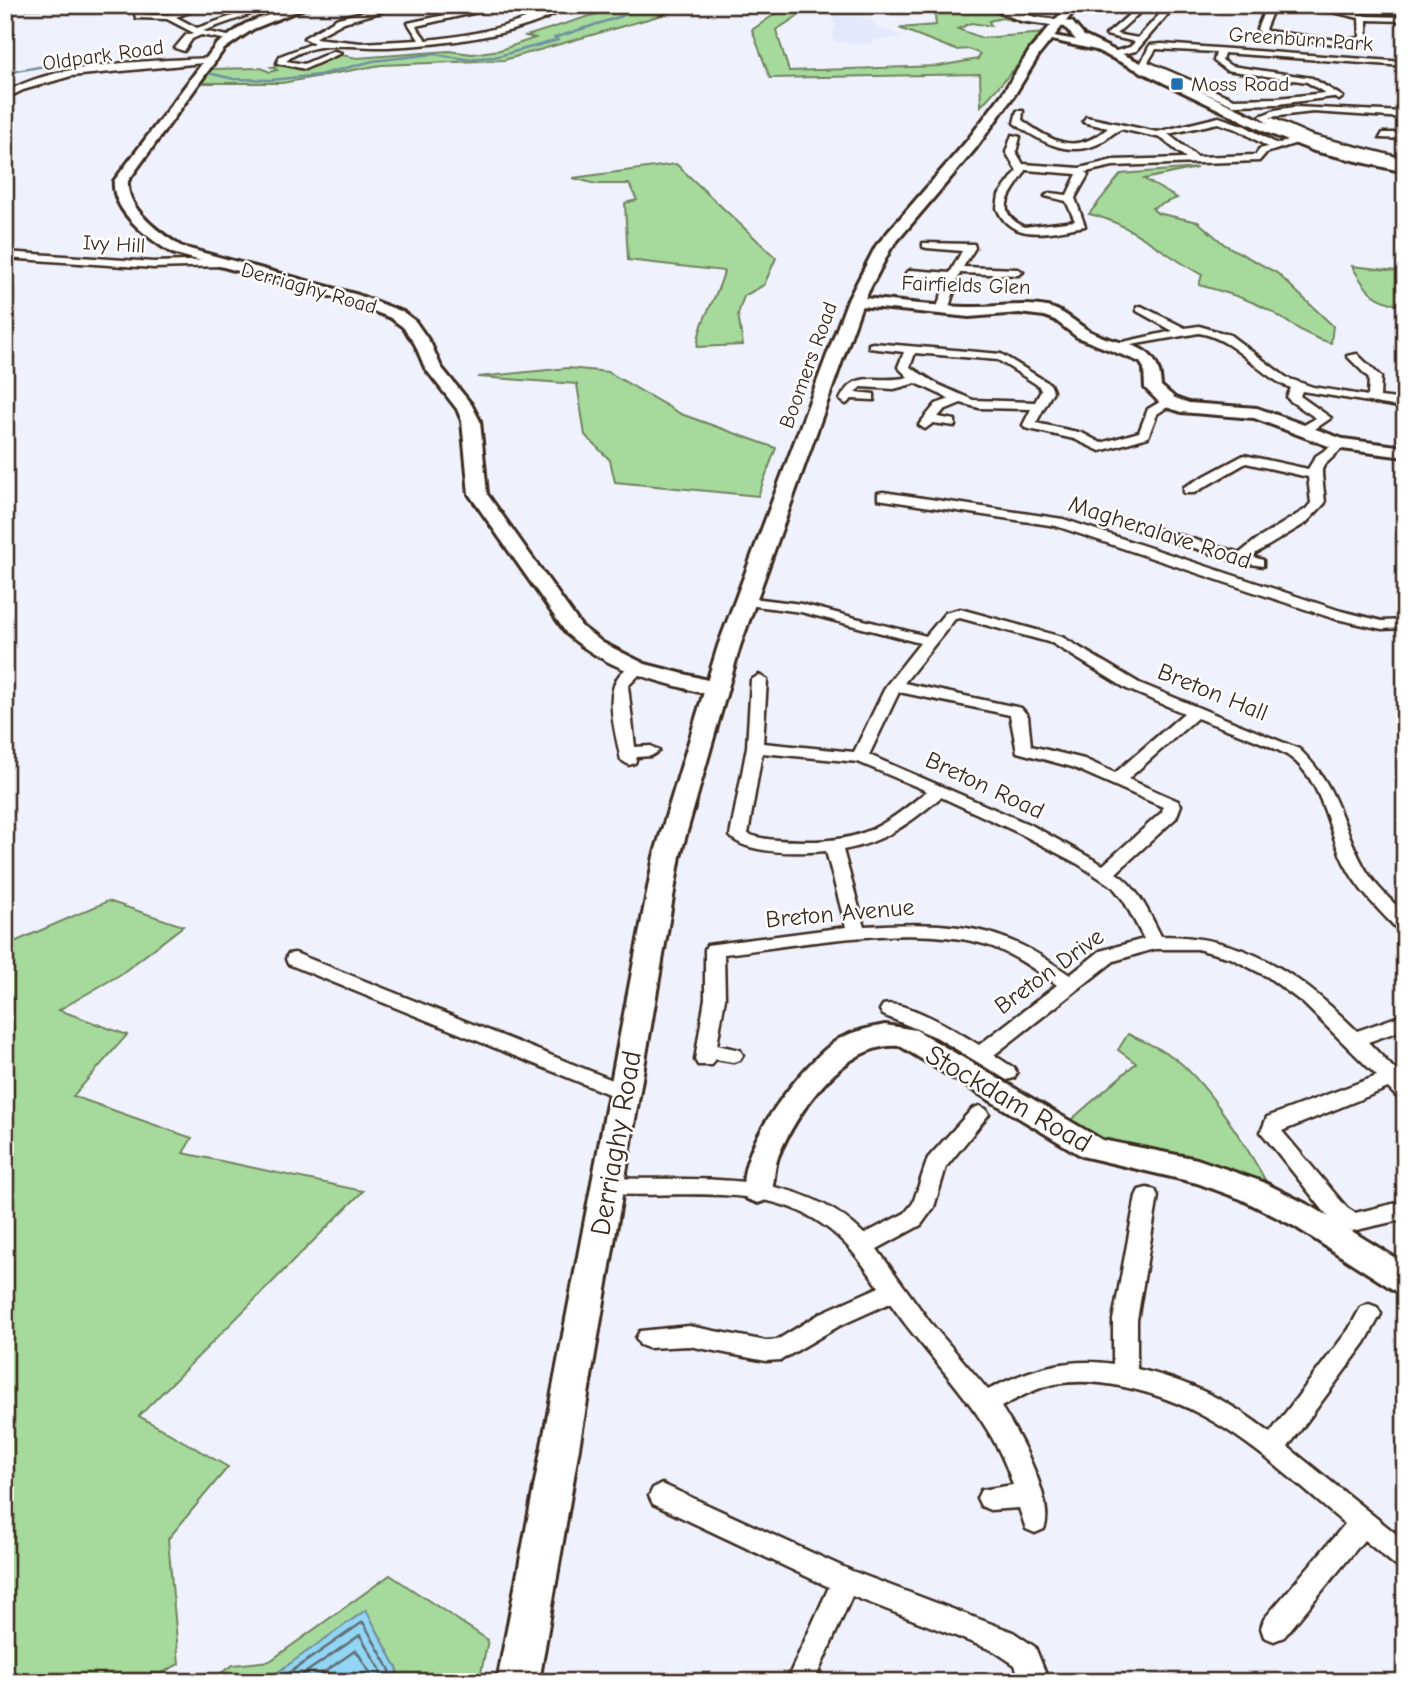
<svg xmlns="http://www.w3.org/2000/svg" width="1410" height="1687" font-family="'Comic Neue',sans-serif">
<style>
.built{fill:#e4e8fc}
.green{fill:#a6da9c;stroke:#70825d;stroke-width:2}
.water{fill:#93d5f4;stroke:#70919e;stroke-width:2}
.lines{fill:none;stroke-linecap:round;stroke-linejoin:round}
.shore{stroke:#5e6e74;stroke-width:2.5}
.stream{stroke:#70919e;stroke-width:2.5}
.street-casing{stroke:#3b2a1e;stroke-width:5}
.secondary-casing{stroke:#3b2a1e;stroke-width:6}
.primary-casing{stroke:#3b2a1e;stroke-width:6}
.street{fill:#fff;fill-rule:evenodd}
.secondary{fill:#fff;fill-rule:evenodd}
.primary{fill:#fff;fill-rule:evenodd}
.poi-dot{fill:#1f6fb2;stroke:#fff;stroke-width:2.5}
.labels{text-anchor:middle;stroke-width:5;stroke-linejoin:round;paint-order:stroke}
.far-street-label{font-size:21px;fill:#3b2a1e;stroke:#fff}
.far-poi-label{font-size:21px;fill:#3b2a1e;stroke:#fff;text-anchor:start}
.street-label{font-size:24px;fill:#3b2a1e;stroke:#fff}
.near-street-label{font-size:28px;fill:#3b2a1e;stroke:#fff}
</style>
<rect width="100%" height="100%" fill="#eff2fd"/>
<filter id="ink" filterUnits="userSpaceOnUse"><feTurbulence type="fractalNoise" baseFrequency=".0143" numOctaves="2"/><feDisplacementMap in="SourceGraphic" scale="14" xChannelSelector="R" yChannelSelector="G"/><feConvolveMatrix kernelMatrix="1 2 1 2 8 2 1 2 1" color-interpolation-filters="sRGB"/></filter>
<g filter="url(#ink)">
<!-- built -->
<polygon class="built" points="834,16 869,18 877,27 905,37 874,40 872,44 835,42 832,35 836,26 832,19"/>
<!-- green -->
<g class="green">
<polygon points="612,5 670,5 666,7 668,12 662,15 504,60 381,65 282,83 198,83 208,69 261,68 270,72 277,70 271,67 285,65 305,68 342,55 357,58 449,51 472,54 500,50 535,38 526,36 612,9"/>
<polygon points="788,5 815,5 776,30 789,71 939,66 978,59 980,54 969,49 956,50 899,28 936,25 934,8 922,5 997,5 1024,23 1002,18 989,21 991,26 971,23 958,29 982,38 1047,33 981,106 980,74 770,78 752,30"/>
<path d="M676,164L776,258L764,285L744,296L738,314L743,345L697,347C700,316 718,299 724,271L628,260L625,203L637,200L629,184H596L573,178Z"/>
<path d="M1197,168L1144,179L1177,198L1152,208L1157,213L1198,222L1225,245L1277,273L1333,326L1331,343C1308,337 1293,325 1272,312C1250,299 1224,292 1199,285L1202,275C1165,255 1129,222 1089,214L1121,174Z"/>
<path d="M1352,266L1405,272V307C1374,300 1367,293 1352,266Z"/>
<polygon points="568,368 608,372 681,414 776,448 758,496 615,482 610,460 585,435 577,384 478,377"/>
<polygon points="108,901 183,926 121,974 59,1010 127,1035 73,1096 192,1138 183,1153 363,1191 139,1416 228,1467 168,1539 179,1664 145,1682 5,1682 5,946"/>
<path d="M1128,1034C1144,1042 1163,1049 1177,1060C1210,1087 1247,1147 1268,1185L1109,1147L1064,1126L1136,1063L1118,1050Z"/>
<polygon points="390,1575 488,1640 479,1682 395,1682 398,1670 366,1610 264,1682 208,1682 233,1665 270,1661"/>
</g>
<!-- water -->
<polygon class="water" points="366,1610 398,1670 395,1682 264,1682"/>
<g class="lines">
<!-- shore -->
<g class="shore">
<polyline points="276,1682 363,1622 390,1670 389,1682"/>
<polyline points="292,1682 360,1635 381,1671 380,1682"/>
<polyline points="310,1682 356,1650 370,1673 370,1682"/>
</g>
<!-- stream -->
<g class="stream">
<polyline points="5,73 39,67 96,64"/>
<polyline points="208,73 234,79 271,80 319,75 373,61 433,54 465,59 495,57 558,40 554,38 622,16 644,5"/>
</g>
<defs>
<g id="street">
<polygon points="5,5 105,5 5,8"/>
<path d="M198,5H209L176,17L197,28L244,12L251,14L203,31L233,37V41L201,35L192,39L184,51L175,48L186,35L194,33L167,19L136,18L134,10L141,8L142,14C162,17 180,13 198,5Z"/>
<polygon points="268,5 279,5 290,11 283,13"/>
<path d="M392,5H406L344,22L314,38L361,43L419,40L408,23L482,7V11L416,26L426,40C458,37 487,32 517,22C533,17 552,5 569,5C528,36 438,45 388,47C354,48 314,38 286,61L304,64L334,51L341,53L305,69L277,63L280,56L314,43L304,38L338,18Z"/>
<polygon points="1135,5 1145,8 1116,34 1138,38 1168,5 1176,5 1136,51 1109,57 1109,53 1130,47 1135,42 1106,35 1137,8"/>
<polygon points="1258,5 1266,5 1272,12 1265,29 1267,31 1344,41 1360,37 1359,18 1303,5 1320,5 1367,16 1402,17 1405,21 1367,20 1367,41 1344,45 1262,35 1257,29 1264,12"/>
<path d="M1162,44L1405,62V66L1224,53L1222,60L1231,66L1312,78L1343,97L1339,100L1333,97L1278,104L1233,105L1140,65L1150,45ZM1156,49L1216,52L1214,61L1226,70L1307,82L1325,93L1278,98L1234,99L1148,62Z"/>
<path d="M210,58L213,62L71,76L23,90L5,99V93C55,62 152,61 210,58Z"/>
<path d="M1294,107L1405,112V118L1313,112L1270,117L1310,135L1405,159V165C1365,156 1287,146 1260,116L1275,110Z"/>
<path d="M1017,111H1023L1022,120C1053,143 1076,155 1108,128L1083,122L1086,117L1157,132L1219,117L1245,126L1277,144L1298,138L1303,141L1266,153L1259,161L1113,166L1086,172L1088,175L1075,198L1085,226C1054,231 1011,245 997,208L999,195L1017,171L1006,152L1012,135L1020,137L1016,152L1023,164L1080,168L1113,160L1186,158L1161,138L1121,129C1112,133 1106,140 1098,144C1067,158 1038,140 1014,123ZM1218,123L1239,130L1268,147L1259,149L1256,155L1197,157L1168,134ZM1026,170L1077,174L1067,195L1050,193L1045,196L1066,201L1075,221L1024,227C989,209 1016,190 1026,170Z"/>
<polygon points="1383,133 1405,133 1405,139 1380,138"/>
<polygon points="923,243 974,244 975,248 963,267 1018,269 1023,272 1018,275 960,273 948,310 938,312 936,310 947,280 911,276 906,273 911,270 950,273 962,251 927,248 923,247"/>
<polygon points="5,252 154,262 221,260 226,263 221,266 154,268 5,258"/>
<path d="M1141,306L1185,328L1199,326L1230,335L1287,378L1313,387L1368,396L1369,378L1347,356L1357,354L1381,377L1380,397L1405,400V408L1302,391L1300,396L1331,418L1309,433H1301V427L1316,418L1289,400L1287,397L1291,388C1257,375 1236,339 1199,333L1114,348V344L1173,331L1137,311V307Z"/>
<path d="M873,343L1001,354L1050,384L1053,391L1036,423L1082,433L1101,443L1139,432L1148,409L1165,399L1175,402L1157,414L1148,437L1100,451L1074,439L1025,428L1023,425L1031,409L979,408L961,403L944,410L938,417L955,420V426L933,423L925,429L919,425L921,422L936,404L950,399L916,383L894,389L861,387L855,392L874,394V400L852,399L846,404L840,400C854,367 879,385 908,377L898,367L904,352L869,348V344ZM915,353L998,360L1039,386L1041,391L1035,402L973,400L939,385L913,369L910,367Z"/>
<path d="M1340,440L1346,444C1316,476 1321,456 1325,503L1306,523L1256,553L1253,557L1263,560V566L1238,562L1123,525L1130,521L1240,553L1256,540L1306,509L1311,503L1308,477L1246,463L1194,493H1184V487L1244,455L1308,469L1316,456Z"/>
<polygon points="883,492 1063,519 1341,611 1382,621 1405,620 1405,628 1382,629 1332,618 1056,526 878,499 878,493"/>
<path d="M745,597L801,604L926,636L945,613L960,609L1062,637L1139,683L1299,749C1339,787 1339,820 1363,865C1373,884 1390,899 1405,914V932L1398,930C1380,911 1360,892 1347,868C1327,833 1325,780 1287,755C1266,742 1222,728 1197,718L1128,779L1178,801L1181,805L1176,818L1116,873C1138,887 1149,913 1161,936C1246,936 1298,973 1357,1031L1405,1014V1029L1368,1042L1405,1080V1100L1398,1098L1388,1088L1282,1131L1347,1208L1355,1213L1405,1201V1219L1352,1231L1331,1220L1261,1132L1267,1117L1377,1076L1303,1003L1268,977L1231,958L1197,949H1154L1114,961L994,1055L1014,1068L1017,1073L1014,1078L1007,1080L936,1037L883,1015L880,1010L883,1005C905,999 960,1033 979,1045L1057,985C1037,971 1016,956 993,947C921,921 800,945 724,954L725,998L717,1045L740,1050L743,1055L740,1060L733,1062L715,1059L712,1065H698L695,1060L705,998V949L707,945L846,927L826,851C803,853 746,855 730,836L747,747L751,680L759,675L767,680L763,743L854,752L886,686L920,643L801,612L740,604V598ZM960,618L1052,643L1127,689L1184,713L1115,773L1084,759L1031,746L1028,716L1021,708L904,683L955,619ZM899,692L1010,715L1017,752L1072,767L1163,807L1162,812L1103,865L1033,826L869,755ZM762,753L858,762L927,791C882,828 861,842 801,841C783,840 765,841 748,834ZM941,797L1021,834L1078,864L1113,887L1124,901L1144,939L1100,951L1070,975C1052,963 1034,950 1014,942C967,921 914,923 864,926L843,850C883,843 910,823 941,797Z"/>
<path d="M637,664L645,669L628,686L635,747L651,746L659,751L651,756L637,757L635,763L629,765L621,760C616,732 596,675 637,664Z"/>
<polygon points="295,953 630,1087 633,1092 630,1097 623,1100 616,1097 288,964 286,959 288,954"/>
<path d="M979,1106L986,1109L989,1114L946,1167L934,1207L921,1225L877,1249L929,1321L988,1390C1029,1369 1067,1357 1113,1364V1320L1136,1196L1139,1190L1147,1188L1155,1190L1158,1196L1137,1320V1369C1186,1380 1231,1401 1270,1433L1349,1329L1361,1307L1369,1304L1377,1307L1381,1314L1365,1343L1288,1447L1405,1541V1569L1396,1566L1364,1540L1284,1637L1274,1641L1264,1637L1261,1628L1264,1619L1345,1524C1273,1465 1218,1406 1124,1387C1101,1382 1079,1380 1055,1384C1036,1388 1018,1398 1001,1407C1017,1431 1056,1502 1044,1529L1035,1533L1026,1529L1019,1508L990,1510L981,1506L977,1498L981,1490L1013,1485C991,1413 932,1364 890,1303L839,1326L781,1360L766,1361L689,1346L648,1348L640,1345L636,1338L640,1331L689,1326L766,1341L777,1340L823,1312L879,1287C863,1264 846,1240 822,1224C763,1182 676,1198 608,1194L600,1192L597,1186L600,1180L608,1178C696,1182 796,1166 864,1234L905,1213L913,1203L928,1158L972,1109Z"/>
<polygon points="662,1484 852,1571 1013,1632 1035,1647 1049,1682 1021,1682 1015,1665 994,1651 852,1596 814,1682 786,1682 829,1587 653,1504 649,1496 653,1488"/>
</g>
<g id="secondary">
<path d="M295,5H312L253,29L224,49L128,181C125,209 161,234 182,247L358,295L403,312L415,321L431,344L441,367L471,404L480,421L487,494L581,626L603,643L645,664L723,684L726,689L723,694L715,696C661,682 610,672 567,634L469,494L462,421L457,409L425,368L415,344L403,327L391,318L348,301L172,253C149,239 111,211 114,181L216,45L245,24Z"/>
<polygon points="982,5 998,5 1035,17 1072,22 1084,36 1276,127 1323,145 1405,164 1405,172 1314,151 1268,133 1096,50 1043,38 1048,35 1076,40 1065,27 1021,21"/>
<path d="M855,297C892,301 930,306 967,307C995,308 1020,302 1047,307C1065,311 1074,322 1089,331C1122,349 1159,338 1161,386L1175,398L1189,403L1257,408L1343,439L1405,447V457L1334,448L1254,418L1181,412L1163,406L1145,388L1144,368L1140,362L1077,337L1055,320L1044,316L1019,313L969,317L850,305V299Z"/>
<path d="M885,1025L916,1030L1102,1140L1197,1159L1263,1182L1316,1209L1405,1264V1294L1394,1290L1294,1226L1241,1199L1197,1183L1082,1156L900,1046C846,1040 796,1112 778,1157C773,1171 775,1187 769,1199L758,1203L747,1199C726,1159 805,1060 839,1039C854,1031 869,1028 885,1025Z"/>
</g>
<polygon id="primary" points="1068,5 1079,5 1039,55 1015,94 976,148 891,248 863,302 740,646 680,856 539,1682 497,1682 654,856 718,646 847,302 876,246 966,142 1003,93 1030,50"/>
</defs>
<!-- street casing -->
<use href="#street" class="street-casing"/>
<!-- secondary casing -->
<use href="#secondary" class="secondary-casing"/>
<!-- primary casing -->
<use href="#primary" class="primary-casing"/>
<!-- street -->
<use href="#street" class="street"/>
<!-- secondary -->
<use href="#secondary" class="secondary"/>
<!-- primary -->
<use href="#primary" class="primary"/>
</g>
</g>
<!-- markers -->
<rect class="poi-dot" x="1170" y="77" width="14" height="14" rx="3.5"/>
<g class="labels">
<!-- far-street labels -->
<g class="far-street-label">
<text transform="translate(1301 39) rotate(4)" y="7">Greenburn Park</text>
<text transform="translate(103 55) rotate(-8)" y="7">Oldpark Road</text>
<text transform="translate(114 244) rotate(3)" y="7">Ivy Hill</text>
<text transform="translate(966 285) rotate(2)" y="7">Fairfields Glen</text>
<text transform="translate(309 288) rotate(16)" y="7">Derriaghy Road</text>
<text transform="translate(808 365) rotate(-70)" y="7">Boomers Road</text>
</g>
<!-- far-poi labels -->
<g class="far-poi-label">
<text x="1191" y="91">Moss Road</text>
</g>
<!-- street labels -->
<g class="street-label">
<text transform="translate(1160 532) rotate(18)" y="8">Magheralave Road</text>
<text transform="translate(1213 692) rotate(22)" y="8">Breton Hall</text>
<text transform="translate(985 785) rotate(25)" y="8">Breton Road</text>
<text transform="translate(840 913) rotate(-5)" y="8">Breton Avenue</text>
<text transform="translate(1049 971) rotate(-36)" y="8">Breton Drive</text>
</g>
<!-- near-street labels -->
<g class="near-street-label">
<text transform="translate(1009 1098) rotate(30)" y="10">Stockdam Road</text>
<text transform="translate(615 1143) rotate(-80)" y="10">Derriaghy Road</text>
</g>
</g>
<!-- margin -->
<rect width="1410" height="1687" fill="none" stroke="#fff" stroke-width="28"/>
<rect x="14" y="14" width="1382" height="1659" fill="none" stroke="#3b2a1e" stroke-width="2.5" filter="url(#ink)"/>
</svg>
